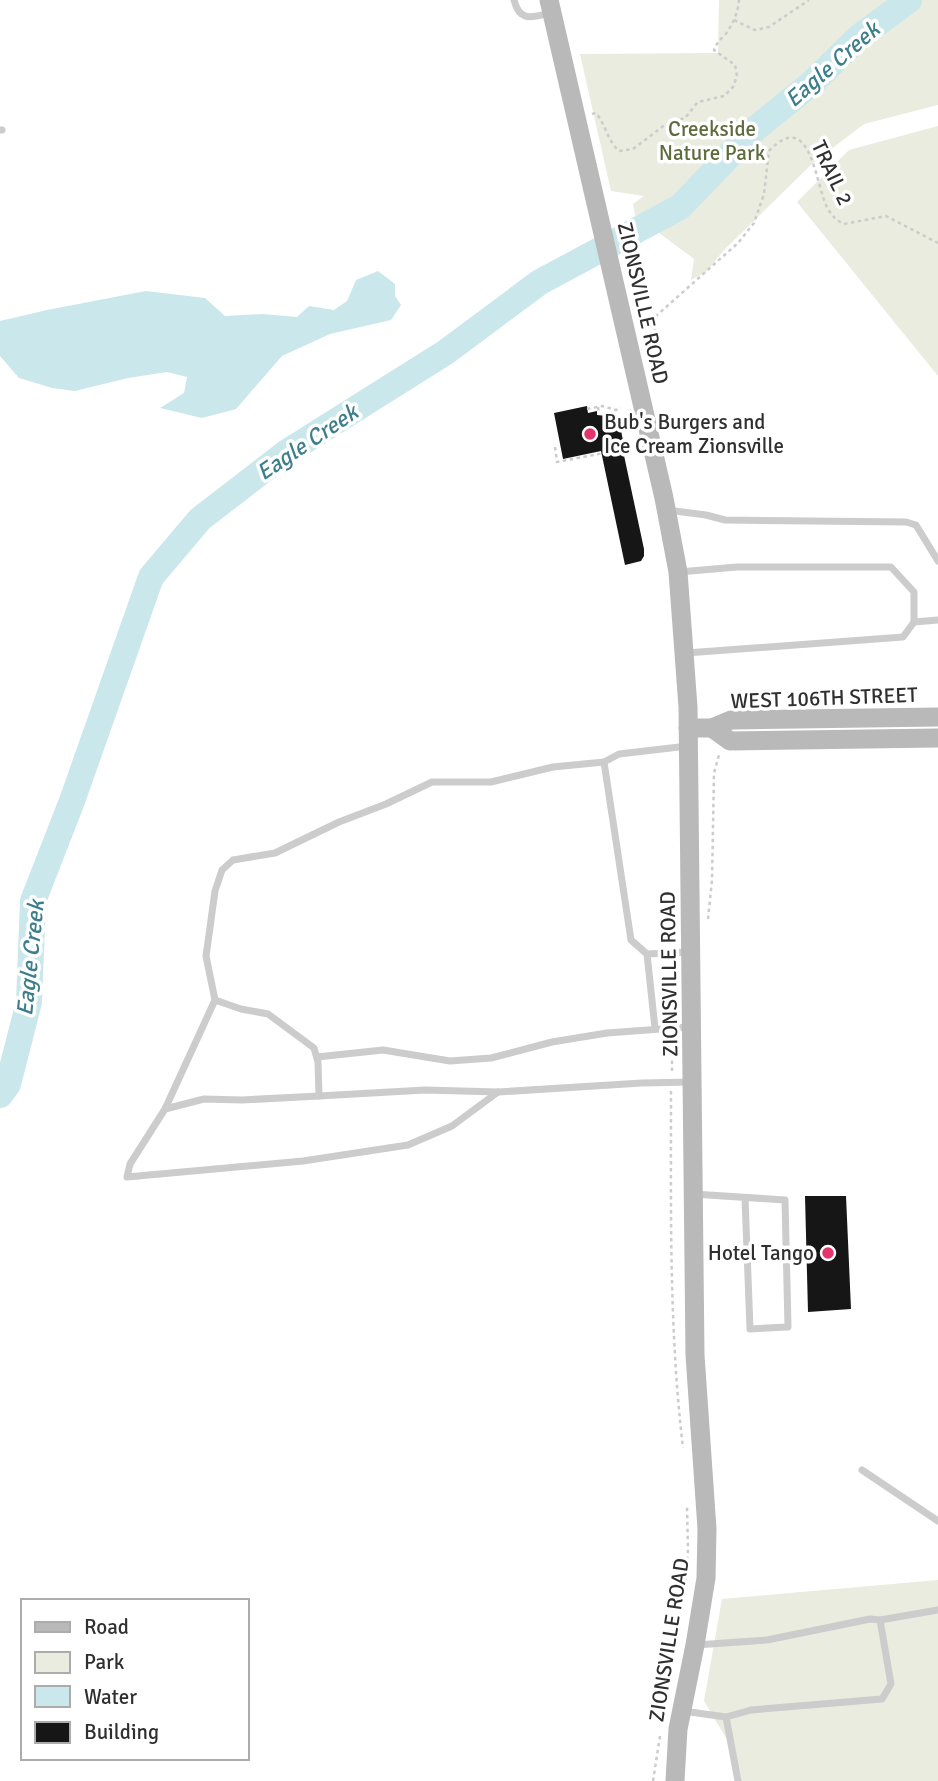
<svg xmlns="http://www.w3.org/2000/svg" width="938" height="1781" font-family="Signika,sans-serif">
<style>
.green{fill:#e9ecde}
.water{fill:#cae7ec}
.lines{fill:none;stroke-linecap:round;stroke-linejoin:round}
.river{stroke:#cae7ec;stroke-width:26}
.building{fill:#161616}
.path{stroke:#ccc;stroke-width:2.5;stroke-dasharray:3.5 3.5;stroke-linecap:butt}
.lane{stroke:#ccc;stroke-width:7}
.secondary{stroke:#b9b9b9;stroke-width:19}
.poi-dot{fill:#e3356b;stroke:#fff;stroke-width:2.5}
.labels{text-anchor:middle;stroke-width:7;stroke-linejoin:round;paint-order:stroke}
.park-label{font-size:21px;fill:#5d6b3d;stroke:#fff}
.street-label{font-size:21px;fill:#2f2f2f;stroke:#fff}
.poi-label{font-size:21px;fill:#2f2f2f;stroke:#fff;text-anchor:start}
.water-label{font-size:23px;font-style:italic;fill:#3c7e8b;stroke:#fff}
</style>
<rect width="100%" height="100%" fill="#fff"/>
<!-- green -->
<g class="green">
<polygon points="719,0 938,0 938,105 864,124 813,163 724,250 706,272 691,280 694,259 635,215 633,204 644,196 611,191 580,54 718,53"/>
<polygon points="938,126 938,376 797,202 849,150"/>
<polygon points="938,1580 938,1781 738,1781 732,1748 704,1701 722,1599"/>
</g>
<!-- water -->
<polygon class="water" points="378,271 395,284 395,296 401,305 391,320 330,334 282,356 236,409 202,418 160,408 184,393 187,377 167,372 128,378 75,391 52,388 19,378 0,356 0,321 47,310 146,291 205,298 225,316 263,314 297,317 309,306 334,310 347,301 356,280"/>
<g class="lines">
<!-- river -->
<polyline class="river" points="0,1095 8,1084 29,1002 33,901 72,801 151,577 200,519 287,452 446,352 540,282 680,207 755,129 812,83 859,37 909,0"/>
</g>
<!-- building -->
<g class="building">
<polygon points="587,406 588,413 597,411 597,415 607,416 608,422 619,420 624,446 622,446 644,549 644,556 641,561 625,565 601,451 563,459 554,413"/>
<polygon points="805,1196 846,1196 851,1309 808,1312"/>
</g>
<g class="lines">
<!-- path -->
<g class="path">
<polyline points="734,20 755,30 769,27 809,0"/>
<path d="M592,114L596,113C606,125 607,140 619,151L633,149L666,124L685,118L698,102L724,96L733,87L737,76L735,65L714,50C717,42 720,40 725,35C733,24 738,13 739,0"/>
<path d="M656,383H659C667,360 651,338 656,316L738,243L754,223L764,194L769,151C812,106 815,187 828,209C832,216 837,221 844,224L886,216L938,243"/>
<polyline points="598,407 599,414"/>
<polyline points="587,409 602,406 616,410 621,408"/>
<polyline points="555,447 557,462 630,448"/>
<polyline points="708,919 712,880 714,773 719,755"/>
<polyline points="672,1018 672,962"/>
<polyline points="672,1071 672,1039"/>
<path d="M671,1091C671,1211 669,1330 683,1448"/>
<polyline points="683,1609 688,1550 687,1507"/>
<polyline points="675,1650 679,1633"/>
<polyline points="653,1781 660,1736"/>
</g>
<!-- lane -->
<g class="lane">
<path d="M514,0C520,23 532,17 551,13"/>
<polyline points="0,130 2,130"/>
<polyline points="667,510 706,515 725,520 906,522 916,525 938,561"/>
<polyline points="679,572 737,567 891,567 914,592 914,622 938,620"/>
<polyline points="686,653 903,637 914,622"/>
<polyline points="604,762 631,940 647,954"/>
<polyline points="655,1028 647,954 688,952"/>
<polyline points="317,1057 383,1050 450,1061 491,1058 552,1042 607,1033 688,1027"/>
<polyline points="498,1092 452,1126 408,1145 303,1161 127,1177 130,1164 165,1109 204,1099 242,1100 319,1096 318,1062 314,1048 268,1014 241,1009 215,1000 206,956 208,942 215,891 222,870 233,860 275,853 339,822 386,804 432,782 491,782 553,767 604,762 619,754 688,746"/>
<polyline points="319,1096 425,1090 498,1092 642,1083 692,1082"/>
<polyline points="165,1109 215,1000"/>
<polyline points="693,1194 785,1200 788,1327 750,1329 745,1198"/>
<polyline points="862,1470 938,1521"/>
<polyline points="880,1620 938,1610"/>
<polyline points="696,1645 767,1640 870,1619 880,1620 891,1684 882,1699 751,1710 726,1717"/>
<polyline points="683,1711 726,1717 738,1781"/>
</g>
<!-- secondary -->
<g class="secondary">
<polyline points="549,0 664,498 678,572 688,707 695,1355 707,1529 706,1578 695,1645 678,1729 675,1781"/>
<polyline points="688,728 712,728 731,720 938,717"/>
<polyline points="712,728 730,741 938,738"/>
</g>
</g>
<!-- markers -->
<g class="poi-dot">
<circle cx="590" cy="434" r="7"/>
<circle cx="828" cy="1253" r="7"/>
</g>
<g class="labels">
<!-- park labels -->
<g class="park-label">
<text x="712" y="136">Creekside<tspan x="712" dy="24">Nature Park</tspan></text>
</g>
<!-- street labels -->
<g class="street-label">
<text transform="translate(832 173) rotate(65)" y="7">TRAIL 2</text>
<text transform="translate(643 303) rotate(77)" y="7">ZIONSVILLE ROAD</text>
<text transform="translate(824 698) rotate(-2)" y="7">WEST 106TH STREET</text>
<text transform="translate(669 974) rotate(-91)" y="7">ZIONSVILLE ROAD</text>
<text transform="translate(669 1640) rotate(-81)" y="7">ZIONSVILLE ROAD</text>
</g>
<!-- poi labels -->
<g class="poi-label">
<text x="604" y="429">Bub's Burgers and<tspan x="604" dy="24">Ice Cream Zionsville</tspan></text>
<text x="814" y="1260" text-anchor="end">Hotel Tango</text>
</g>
<!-- water labels -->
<g class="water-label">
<text transform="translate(832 64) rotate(-41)" y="8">Eagle Creek</text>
<text transform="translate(307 442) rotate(-34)" y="8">Eagle Creek</text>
<text transform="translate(30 958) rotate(-84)" y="8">Eagle Creek</text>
</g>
</g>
<!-- legend -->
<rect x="21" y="1599" width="228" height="161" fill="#ffffff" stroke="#acacac" stroke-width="2"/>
<rect x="35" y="1622" width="35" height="10" fill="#b9b9b9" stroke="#acacac" stroke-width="2"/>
<text x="84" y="1634" font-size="21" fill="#2f2f2f">Road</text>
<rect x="35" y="1652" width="35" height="21" fill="#e9ecde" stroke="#acacac" stroke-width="2"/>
<text x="84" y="1669" font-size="21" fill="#2f2f2f">Park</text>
<rect x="35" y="1686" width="35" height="21" fill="#cae7ec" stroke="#acacac" stroke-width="2"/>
<text x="84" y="1704" font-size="21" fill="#2f2f2f">Water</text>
<rect x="35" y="1722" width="35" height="21" fill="#161616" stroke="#acacac" stroke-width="2"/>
<text x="84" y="1739" font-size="21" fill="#2f2f2f">Building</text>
</svg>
